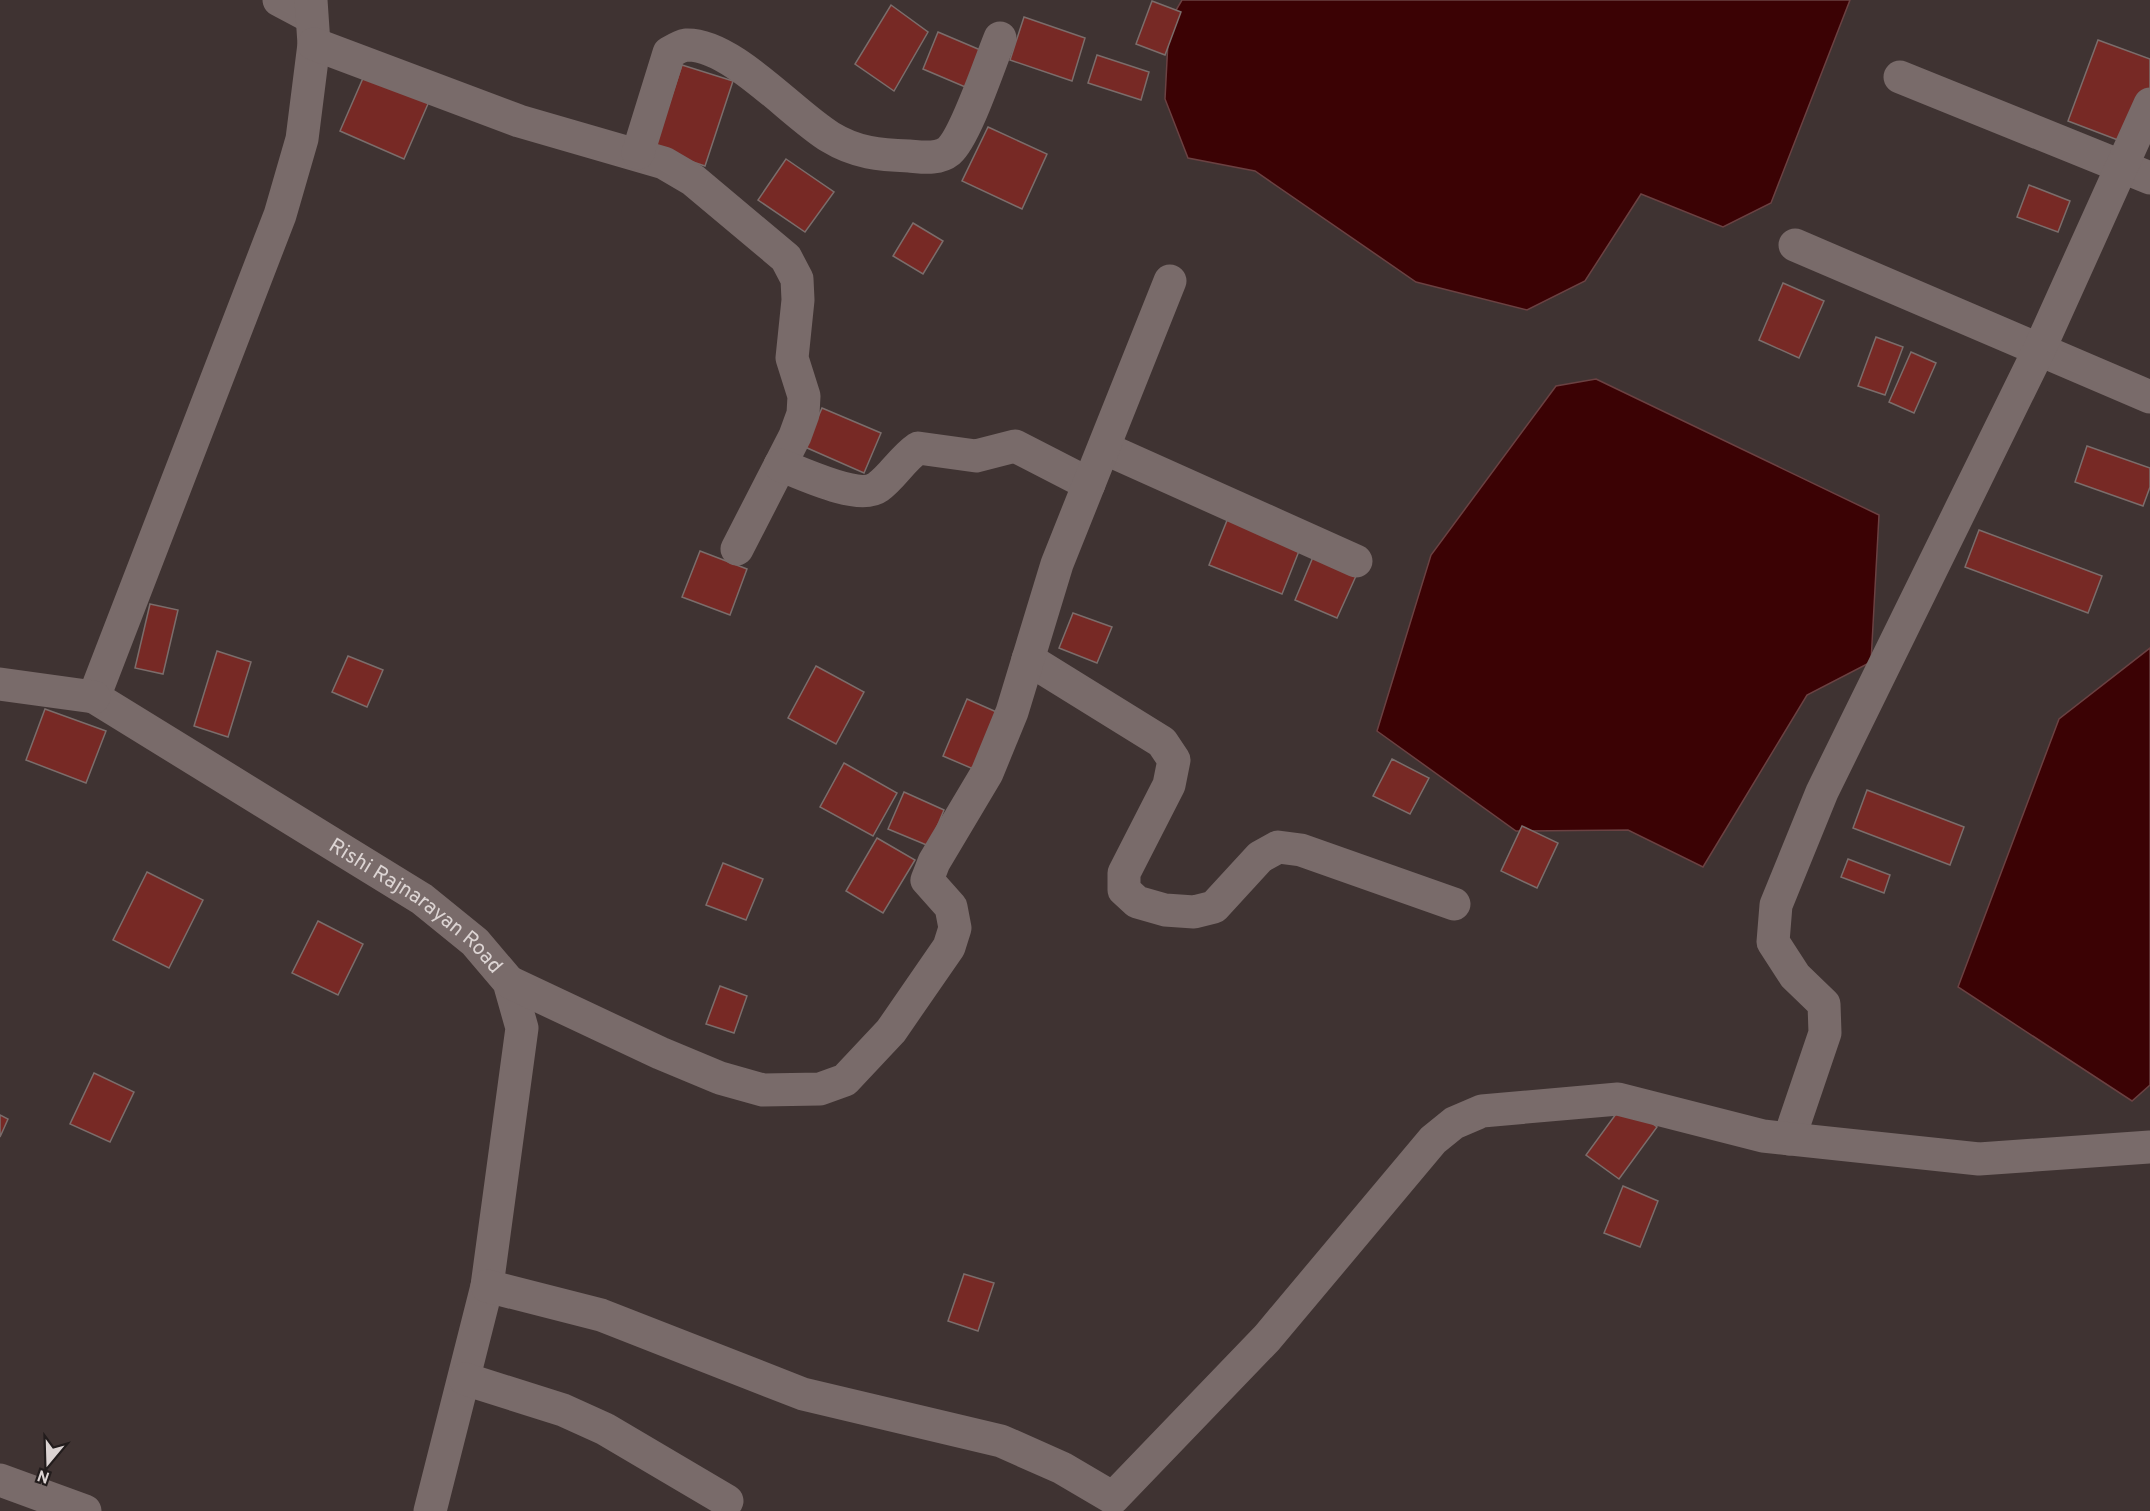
<svg xmlns="http://www.w3.org/2000/svg" width="2150" height="1511" font-family="Overpass,sans-serif">
<style>
.water{fill:#3b0204;stroke:#6b4142;stroke-width:1.5}
.building{fill:#772925;stroke:#7b6d6b;stroke-width:1.5}
.lines{fill:none;stroke-linecap:round;stroke-linejoin:round}
.minor{stroke:#796b6a;stroke-width:33}
.secondary{stroke:#796b6a;stroke-width:33}
.labels{text-anchor:middle;stroke-width:4.5;stroke-linejoin:round;paint-order:stroke}
.street-label{font-size:21px;fill:#dcd4d3;stroke:#221c1c}
</style>
<rect width="100%" height="100%" fill="#3f3332"/>
<!-- water -->
<g class="water">
<polygon points="1182,0 1850,0 1771,203 1723,227 1641,194 1585,281 1527,310 1416,282 1255,171 1188,158 1165,99 1169,22"/>
<polygon points="1596,379 1879,515 1871,662 1807,695 1703,867 1628,830 1516,831 1377,731 1431,555 1556,386"/>
<polygon points="2150,648 2150,1085 2132,1101 1958,987 2059,719"/>
</g>
<!-- building -->
<g class="building">
<polygon points="1152,1 1181,12 1165,55 1136,44"/>
<polygon points="891,5 928,32 894,91 855,64"/>
<polygon points="1024,17 1085,38 1072,81 1010,60"/>
<polygon points="938,32 985,52 970,89 923,69"/>
<polygon points="2098,40 2150,59 2150,92 2131,145 2068,121"/>
<polygon points="1097,55 1149,72 1141,100 1088,83"/>
<polygon points="682,65 733,81 705,166 654,149"/>
<polygon points="367,69 431,97 404,159 340,131"/>
<polygon points="988,127 1047,154 1022,209 962,181"/>
<polygon points="786,159 834,192 805,232 758,200"/>
<polygon points="2029,185 2070,201 2058,232 2017,217"/>
<polygon points="913,223 943,241 923,274 893,256"/>
<polygon points="1783,283 1824,301 1799,358 1759,340"/>
<polygon points="1876,337 1903,347 1885,395 1858,386"/>
<polygon points="1911,352 1936,363 1914,413 1889,402"/>
<polygon points="822,408 881,433 864,473 805,447"/>
<polygon points="2087,446 2150,468 2150,487 2143,506 2075,482"/>
<polygon points="1228,518 1301,546 1282,594 1209,565"/>
<polygon points="1979,530 2102,576 2088,613 1965,567"/>
<polygon points="700,551 747,569 730,615 682,597"/>
<polygon points="1313,557 1356,576 1337,618 1295,600"/>
<polygon points="150,604 178,610 163,674 135,668"/>
<polygon points="1073,613 1112,627 1097,663 1059,648"/>
<polygon points="217,651 251,662 228,737 194,726"/>
<polygon points="348,656 383,670 367,707 332,692"/>
<polygon points="816,666 864,692 836,744 788,718"/>
<polygon points="967,699 1001,714 978,771 943,756"/>
<polygon points="45,709 106,731 86,783 26,760"/>
<polygon points="1392,759 1429,778 1410,814 1373,796"/>
<polygon points="844,763 897,793 873,836 820,807"/>
<polygon points="1867,790 1964,827 1950,865 1853,828"/>
<polygon points="904,792 944,810 929,846 888,829"/>
<polygon points="1522,826 1558,843 1537,888 1501,871"/>
<polygon points="877,838 915,860 883,913 846,891"/>
<polygon points="1848,859 1890,875 1884,893 1841,877"/>
<polygon points="723,863 763,879 746,920 706,905"/>
<polygon points="147,872 203,900 169,968 113,940"/>
<polygon points="318,921 363,944 338,995 292,973"/>
<polygon points="720,986 747,996 734,1033 706,1024"/>
<polygon points="94,1073 134,1092 110,1142 70,1124"/>
<polygon points="1624,1103 1657,1127 1619,1179 1586,1155"/>
<polygon points="0,1115 8,1119 0,1137"/>
<polygon points="1623,1186 1658,1201 1640,1247 1604,1233"/>
<polygon points="964,1274 994,1283 978,1331 948,1321"/>
</g>
<g class="lines">
<!-- minor -->
<g class="minor">
<polyline points="279,0 311,17"/>
<path id="s1" d="M311,0L314,44L302,139L280,215L94,697L422,899L475,942L509,982L522,1028L487,1286L430,1511"/>
<polyline points="314,44 519,121 664,163 693,180 786,258 797,279 798,300 792,358 804,396 803,414 795,436 737,549"/>
<polyline points="1900,77 2150,178"/>
<path d="M638,153L669,53C674,50 680,46 686,45C731,43 792,114 830,137C856,153 880,155 909,156C922,157 938,160 949,151C966,136 990,62 1000,38"/>
<polyline points="1795,245 2150,397"/>
<polyline points="1104,448 1356,561"/>
<path d="M780,465C801,473 859,501 878,487C893,476 902,459 918,448L976,456L1015,446L1089,484"/>
<polyline points="1028,659 1162,742 1174,760 1169,785 1124,873 1124,890 1137,902 1165,910 1194,912 1214,907 1260,857 1278,847 1301,850 1454,904"/>
<polyline points="509,982 660,1053 720,1078 763,1090 820,1089 845,1080 891,1031 949,947 955,928 951,907 927,880 934,862 987,773 1012,712 1057,564 1170,281"/>
<polyline points="1789,1139 1825,1033 1824,1004 1795,976 1773,942 1776,905 1822,792 2039,350 2150,104"/>
<polyline points="487,1286 601,1315 803,1394 1001,1441 1062,1468 1113,1498 1267,1338 1433,1140 1454,1123 1482,1111 1618,1099 1763,1136 1979,1159 2150,1147"/>
<polyline points="465,1379 563,1410 605,1429 727,1501"/>
<polyline points="0,1480 85,1511"/>
</g>
<!-- secondary -->
<polyline class="secondary" points="0,684 94,697"/>
</g>
<g class="labels">
<!-- street labels -->
<g class="street-label">
<text dy="7" stroke="none"><textPath href="#s1" startOffset="1120">Rishi Rajnarayan Road</textPath></text>
</g>
</g>
<!-- north arrow -->
<g transform="translate(48 1463) rotate(199)" stroke="#221c1c" stroke-width="4.5" paint-order="stroke">
<path d="M0-4.5L10 22L0 15L-10 22Z" fill="#dcd4d3"/>
<text y="-9" font-size="16" font-weight="bold" text-anchor="middle" fill="#dcd4d3">N</text>
</g>
</svg>
